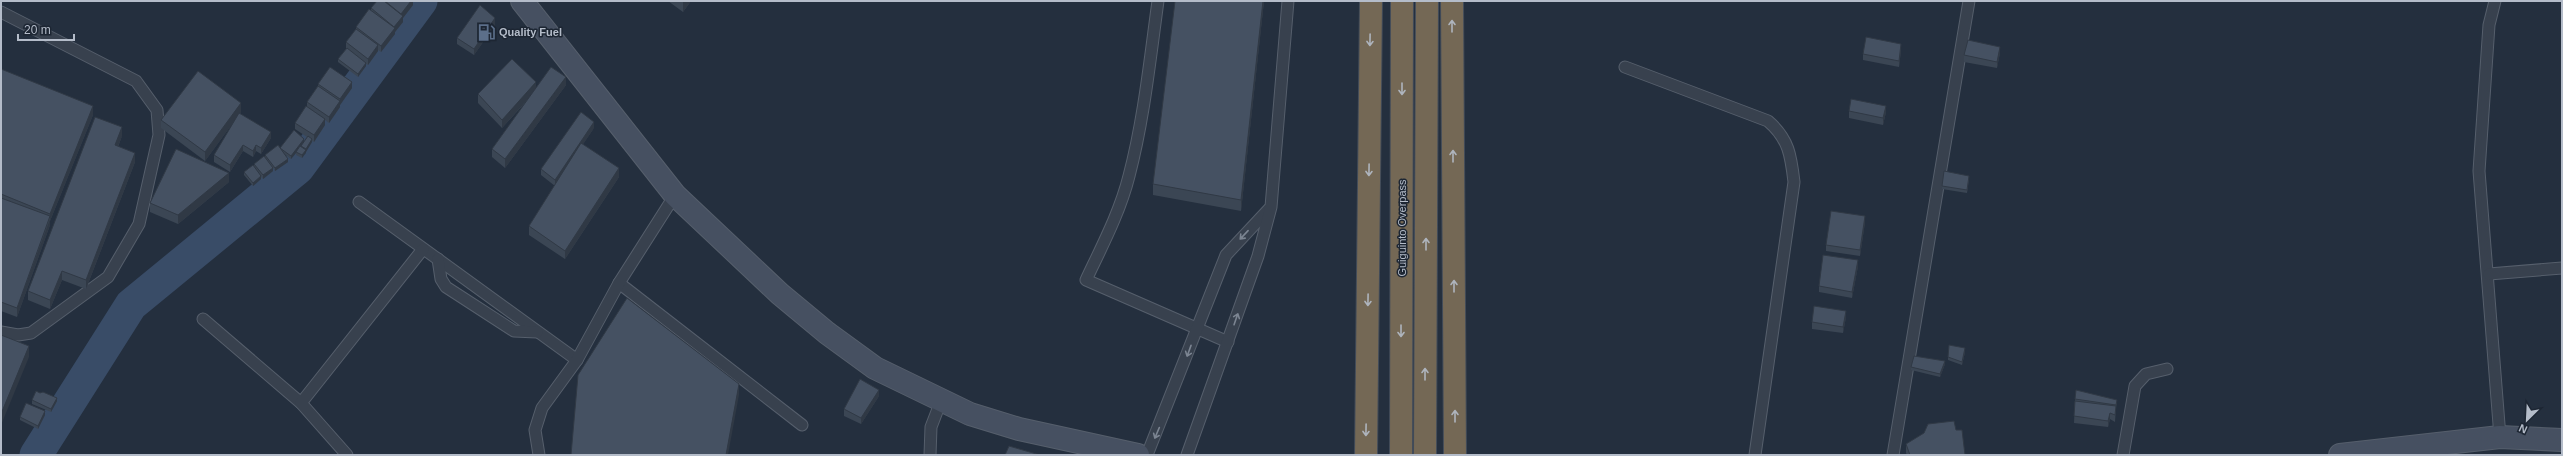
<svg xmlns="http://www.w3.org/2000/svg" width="2563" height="456" font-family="Arial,sans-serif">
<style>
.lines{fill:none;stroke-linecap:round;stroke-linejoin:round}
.river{stroke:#394c67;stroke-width:33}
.lane-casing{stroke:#565f6c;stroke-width:13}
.secondary-casing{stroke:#565f6c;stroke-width:24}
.highway-casing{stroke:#434c59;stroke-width:24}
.lane{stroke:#38414e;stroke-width:11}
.secondary{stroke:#465061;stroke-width:22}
.highway{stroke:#746855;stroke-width:22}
.wall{fill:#3b4654}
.shaded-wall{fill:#303945}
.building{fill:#455162;stroke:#303945}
.oneway{stroke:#aeb4bd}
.oneway2{stroke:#7c8592}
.labels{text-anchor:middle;stroke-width:3;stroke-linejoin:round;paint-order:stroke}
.poi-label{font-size:11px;font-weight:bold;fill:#b4bcc9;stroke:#1d2633;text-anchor:start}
.street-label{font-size:11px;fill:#b4bcc9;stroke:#1d2633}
</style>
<rect width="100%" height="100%" fill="#242f3e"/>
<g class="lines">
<!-- river -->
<polyline class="river" points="36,455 131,305 298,168 421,1"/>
<defs>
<g id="lane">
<path d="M1158,1C1150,59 1144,119 1129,176C1120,212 1102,246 1086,280L1228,342"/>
<polyline points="2495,1 2489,25 2479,171 2500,437"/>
<polyline points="1,12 136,81 157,110 159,135 139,224 108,277 31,333 18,335 1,332"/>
<path d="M1625,67L1768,121C1789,139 1791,156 1794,182L1755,455"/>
<polyline points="359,202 577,360"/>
<polyline points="438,259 441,279 446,287 514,331 537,332"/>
<polyline points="2489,274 2562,268"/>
<polyline points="619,283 802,425"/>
<polyline points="203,319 301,403"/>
<polyline points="347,455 301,403 423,249"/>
<polyline points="539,455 535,430 542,408 577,360 619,283 675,195"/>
<polyline points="930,455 931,427 941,401"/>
<polyline points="1147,455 1226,255 1269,209"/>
<polyline points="1187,455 1258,256 1271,207 1288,1"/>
<polyline points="1893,455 1969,1"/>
<polyline points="2123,455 2135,386 2146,374 2167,369"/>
</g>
<g id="secondary">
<polyline points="522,1 675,195 780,294 827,333 875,368 970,414 1019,429 1138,455"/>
<polyline points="2340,455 2500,437 2562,440"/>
</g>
<g id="highway">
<polyline points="1452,1 1455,455"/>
<polyline points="1366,455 1371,1"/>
<polyline points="1401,455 1402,1"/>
<polyline points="1425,455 1427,1"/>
</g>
</defs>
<!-- lane casing -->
<use href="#lane" class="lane-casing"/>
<!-- secondary casing -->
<use href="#secondary" class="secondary-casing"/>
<!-- highway casing -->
<use href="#highway" class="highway-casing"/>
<!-- lane -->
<use href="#lane" class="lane"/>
<!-- secondary -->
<use href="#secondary" class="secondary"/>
<!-- highway -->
<use href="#highway" class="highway"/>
</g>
<!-- wall -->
<g class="wall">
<polygon points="377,1 413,1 413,5 403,18 403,22 395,32 395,34 381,52 378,50 378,51 368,65 366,64 366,66 358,77 338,62 338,59 346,49 346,42 356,30 356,27 371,10 371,8"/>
<polygon points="668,1 691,1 683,12"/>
<polygon points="1264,1 1241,211 1153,195 1153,184"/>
<polygon points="495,25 474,55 457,44 457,38"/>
<polygon points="1901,50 1899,67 1863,60 1863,54"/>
<polygon points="2000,53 1997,68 1964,62 1964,55"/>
<polygon points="1,69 93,115 50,221 50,225 17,317 1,311"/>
<polygon points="318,84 352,88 340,105 340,107 329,123 325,120 325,125 314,142 312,141 312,142 302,158 296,155 296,153 291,159 284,154 288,162 275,171 273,168 273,171 263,179 261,177 261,179 253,186 244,175 244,172 254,167 254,164 265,157 265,155 280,149 280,148 304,141 307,137 295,129 295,123 307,107 307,102 318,86"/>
<polygon points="566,85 505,168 492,157 492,149 525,103 502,128 478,103 478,94 536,87"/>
<polygon points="1849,111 1886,112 1883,125 1849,118"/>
<polygon points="241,112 240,113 271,138 261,154 256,151 253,157 243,151 230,172 214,162 214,155 238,116 205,161 161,128 161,120"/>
<polygon points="594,128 583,144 619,177 565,259 529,235 529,226 555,186 541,175 541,169"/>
<polygon points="122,136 118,147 135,162 86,289 62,280 50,309 28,300 28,291"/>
<polygon points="1969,179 1967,193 1942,189 1942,186"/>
<polygon points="229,182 178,224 150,212 150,203"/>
<polygon points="1865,222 1860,256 1826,251 1826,245"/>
<polygon points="1858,266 1852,298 1819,292 1819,286"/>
<polygon points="1846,317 1843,333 1812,329 1812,322"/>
<polygon points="1965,352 1962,365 1948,360 1948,357"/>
<polygon points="1945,364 1940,377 1911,370 1911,367"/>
<polygon points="879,396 861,424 844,416 844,409"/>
<polygon points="2075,399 2117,403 2116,407 2115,422 2110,419 2108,427 2074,423"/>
<polygon points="32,400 57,401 51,412 32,404"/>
<polygon points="45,415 38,429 20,420 20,417"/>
<polygon points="1956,430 1965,455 1907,455 1906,453 1906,444"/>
</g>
<!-- shaded-wall -->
<g class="shaded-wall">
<polygon points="411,1 413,1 413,5 403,18 403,22 395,32 395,34 381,52 381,46 394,29 394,27 401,18 401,14"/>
<polygon points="683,1 691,1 683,12"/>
<polygon points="1263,1 1264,1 1241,211 1241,200"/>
<polygon points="495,18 495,25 474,55 474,49"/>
<polygon points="1901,44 1901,50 1899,67 1899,61"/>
<polygon points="378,45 378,51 368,65 368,59"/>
<polygon points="2000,47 2000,53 1997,68 1997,62"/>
<polygon points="366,63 366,66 358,77 358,74"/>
<polygon points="566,77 566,85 505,168 505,159"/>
<polygon points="352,82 352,88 340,105 340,99"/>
<polygon points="536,82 536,90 502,128 502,120"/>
<polygon points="340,101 340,107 329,123 329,117"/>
<polygon points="241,103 241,112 205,161 205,152"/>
<polygon points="93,106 93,115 50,221 50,225 17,317 17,308 50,219 50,214"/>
<polygon points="1886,106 1886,112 1883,125 1883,118"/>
<polygon points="325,119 325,125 314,142 314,135"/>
<polygon points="594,122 594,128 555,186 555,180"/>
<polygon points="122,127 122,136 115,154 115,145"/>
<polygon points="271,132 271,138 261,154 261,148"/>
<polygon points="304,139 304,142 297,152 296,152 296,153 291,159 291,156"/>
<polygon points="312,139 312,142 306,152 306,149"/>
<polygon points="243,145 243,151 230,172 230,165"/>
<polygon points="256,145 256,151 253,157 253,151"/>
<polygon points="306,150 306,153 302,158 302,155"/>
<polygon points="135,153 135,162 86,289 86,280"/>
<polygon points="288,159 288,162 275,171 275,168"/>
<polygon points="273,168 273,171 263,179 263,175"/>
<polygon points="619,168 619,177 565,259 565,251"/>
<polygon points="229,173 229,182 178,224 178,215"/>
<polygon points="261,176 261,179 253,186 253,183"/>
<polygon points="1865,216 1865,222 1860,256 1860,250"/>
<polygon points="1858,260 1858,266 1852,298 1852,292"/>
<polygon points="62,271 62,280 50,309 50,300"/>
<polygon points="1846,311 1846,317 1843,333 1843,327"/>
<polygon points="29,346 29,357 1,425 1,414"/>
<polygon points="1965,348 1965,352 1962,365 1962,362"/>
<polygon points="1945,361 1945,364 1940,377 1940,374"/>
<polygon points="739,384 739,395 728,455 726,455"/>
<polygon points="879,390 879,396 861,424 861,418"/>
<polygon points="57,398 57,401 51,412 51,409"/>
<polygon points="45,411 45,415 38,429 38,426"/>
<polygon points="2110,413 2110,419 2108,427 2108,421"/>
</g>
<!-- building -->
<g class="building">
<polygon points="377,1 384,1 403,16 394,27 371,8"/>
<polygon points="385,1 411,1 401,14"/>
<polygon points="1175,1 1263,1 1241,200 1153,184"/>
<polygon points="480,5 495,18 474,49 457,38"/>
<polygon points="369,9 395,28 381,46 356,27"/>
<polygon points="356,29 378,45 368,59 346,42"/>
<polygon points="1866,37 1901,44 1899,61 1863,54"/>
<polygon points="1968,40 2000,47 1997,62 1964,55"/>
<polygon points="347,48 366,63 358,74 338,59"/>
<polygon points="512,59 536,82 502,120 478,94"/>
<polygon points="330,67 352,82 340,99 318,84"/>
<polygon points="551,67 566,77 505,159 492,149"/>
<polygon points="1,69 93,106 50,214 1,194"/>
<polygon points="198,71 241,103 205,152 161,120"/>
<polygon points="318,86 340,101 329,117 307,102"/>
<polygon points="1851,99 1886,106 1883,118 1849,111"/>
<polygon points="306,106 325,119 314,135 295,123"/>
<polygon points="581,112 594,122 555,180 541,169"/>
<polygon points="239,113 271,132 261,148 256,145 253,151 243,145 230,165 214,155"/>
<polygon points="95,117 122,127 115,145 135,153 86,280 62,271 50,300 28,291"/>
<polygon points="294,130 304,139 291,156 280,148"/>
<polygon points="308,136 312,139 306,149 301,146"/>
<polygon points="581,143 619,168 565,251 529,226"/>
<polygon points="278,145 288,159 275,168 265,155"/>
<polygon points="300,146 306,150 302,155 296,152"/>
<polygon points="176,149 229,173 178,215 150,203"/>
<polygon points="264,156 273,168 263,175 254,164"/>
<polygon points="253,165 261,176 253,183 244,172"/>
<polygon points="1944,171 1969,176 1967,190 1942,186"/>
<polygon points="1,198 50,216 17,308 1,302"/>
<polygon points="1831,211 1865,216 1860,250 1826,245"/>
<polygon points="1823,255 1858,260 1852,292 1819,286"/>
<polygon points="627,298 739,384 726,455 571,455 578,375"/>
<polygon points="1814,306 1846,311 1843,327 1812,322"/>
<polygon points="1,335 29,346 1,414"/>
<polygon points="1949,345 1965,348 1962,362 1948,357"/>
<polygon points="1914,356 1945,361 1940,374 1911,367"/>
<polygon points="860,379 879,390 861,418 844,409"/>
<polygon points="2076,390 2117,400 2116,405 2075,399"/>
<polygon points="36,391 40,393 43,392 57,398 51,409 32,400"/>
<polygon points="2075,401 2116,406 2115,415 2110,413 2108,421 2074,416"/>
<polygon points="26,403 45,411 38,426 20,417"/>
<polygon points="1954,421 1956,430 1962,430 1965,455 1910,455 1906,444 1924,433 1928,424"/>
<polygon points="1009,446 1040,455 1005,455"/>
</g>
<!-- one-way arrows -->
<defs><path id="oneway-shaft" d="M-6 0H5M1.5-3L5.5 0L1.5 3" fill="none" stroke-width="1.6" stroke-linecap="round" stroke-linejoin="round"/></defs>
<g class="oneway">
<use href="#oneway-shaft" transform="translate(1452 26) rotate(-90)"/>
<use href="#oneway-shaft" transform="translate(1370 40) rotate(91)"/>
<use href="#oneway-shaft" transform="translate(1402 89) rotate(90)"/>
<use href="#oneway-shaft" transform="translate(1453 156) rotate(-90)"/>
<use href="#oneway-shaft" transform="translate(1369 170) rotate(91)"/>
<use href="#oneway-shaft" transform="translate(1426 244) rotate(-90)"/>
<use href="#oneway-shaft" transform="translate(1454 286) rotate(-90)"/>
<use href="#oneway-shaft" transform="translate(1368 300) rotate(91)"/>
<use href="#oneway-shaft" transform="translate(1401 331) rotate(90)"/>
<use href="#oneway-shaft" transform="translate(1425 374) rotate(-90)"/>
<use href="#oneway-shaft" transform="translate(1455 416) rotate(-90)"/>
<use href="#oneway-shaft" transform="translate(1366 430) rotate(91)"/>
</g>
<g class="oneway2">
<use href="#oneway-shaft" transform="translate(1244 235) rotate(133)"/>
<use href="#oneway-shaft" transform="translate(1236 319) rotate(-71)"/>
<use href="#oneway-shaft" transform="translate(1189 351) rotate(110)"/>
<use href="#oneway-shaft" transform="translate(1157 433) rotate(113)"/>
</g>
<!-- icons -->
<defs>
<symbol id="fuel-bare" viewBox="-9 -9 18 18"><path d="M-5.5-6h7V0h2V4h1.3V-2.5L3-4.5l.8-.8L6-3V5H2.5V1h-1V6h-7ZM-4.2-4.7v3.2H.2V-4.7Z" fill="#5c6f8a" stroke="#1d2633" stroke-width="2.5" paint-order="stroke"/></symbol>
</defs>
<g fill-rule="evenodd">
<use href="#fuel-bare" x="474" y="20" width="25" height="25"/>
</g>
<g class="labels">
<!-- poi labels -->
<g class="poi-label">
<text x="499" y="36">Quality Fuel</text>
</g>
<!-- street labels -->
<g class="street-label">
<text transform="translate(1402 228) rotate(-90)" y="4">Guiguinto Overpass</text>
</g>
</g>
<!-- border -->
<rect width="2563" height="456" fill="none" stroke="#b4bcc9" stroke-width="4"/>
<!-- north arrow -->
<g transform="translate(2527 420) rotate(204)" stroke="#1d2633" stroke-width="3" paint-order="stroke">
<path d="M0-3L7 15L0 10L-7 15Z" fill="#b4bcc9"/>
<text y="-6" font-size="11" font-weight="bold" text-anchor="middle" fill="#b4bcc9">N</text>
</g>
<!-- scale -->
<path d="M18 34v6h56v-6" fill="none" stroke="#b4bcc9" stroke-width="2"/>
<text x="24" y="34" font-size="12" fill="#b4bcc9" stroke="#1d2633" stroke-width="3" paint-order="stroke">20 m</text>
</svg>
